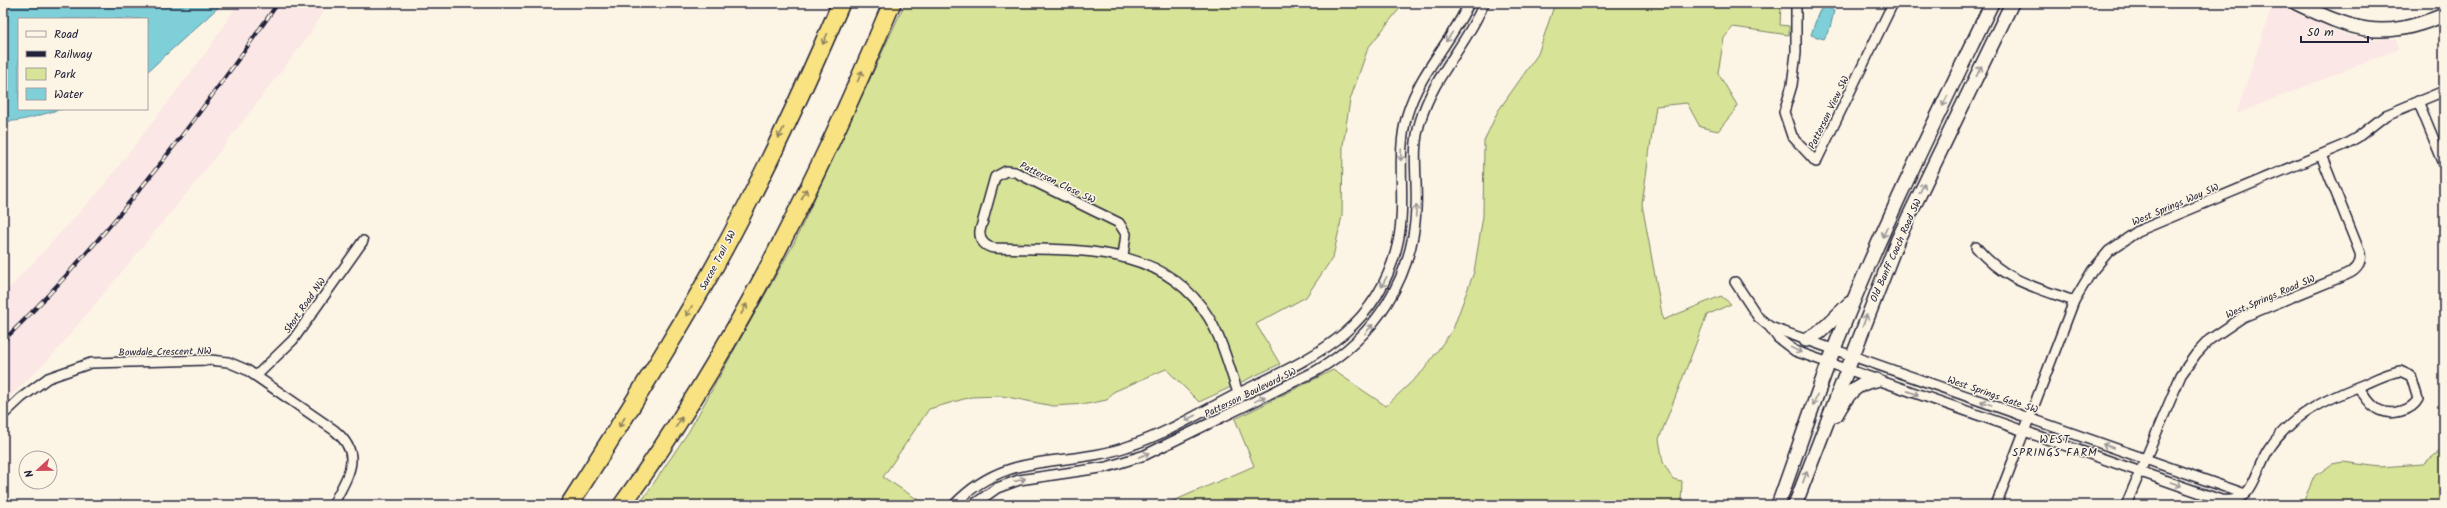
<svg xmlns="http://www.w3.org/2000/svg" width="2447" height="508" font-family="Kalam,sans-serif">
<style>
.built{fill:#fbe7e5}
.green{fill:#d7e396;stroke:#7c8268}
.water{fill:#7fcfd9;stroke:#5a8a9a}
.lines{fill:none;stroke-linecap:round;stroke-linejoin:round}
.street-casing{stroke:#22223b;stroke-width:12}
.secondary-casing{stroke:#22223b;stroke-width:16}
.highway-casing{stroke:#22223b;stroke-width:20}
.street{stroke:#fcf5e5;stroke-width:9}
.secondary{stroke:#fcf5e5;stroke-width:13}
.highway{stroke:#f8e281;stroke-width:17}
.rail-casing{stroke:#22223b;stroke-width:4}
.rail{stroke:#fcf5e5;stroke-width:2.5;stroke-dasharray:8;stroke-linecap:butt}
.oneway{stroke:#9a9698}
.oneway2{stroke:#8d825e}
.labels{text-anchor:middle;stroke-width:3;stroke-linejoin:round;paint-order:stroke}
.street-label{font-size:10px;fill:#22223b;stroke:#fcf5e5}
.neighbourhood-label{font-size:11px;letter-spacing:1px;fill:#22223b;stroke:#fcf5e5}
</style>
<rect width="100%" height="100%" fill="#fcf5e5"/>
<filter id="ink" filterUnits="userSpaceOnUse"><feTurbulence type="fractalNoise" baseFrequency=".025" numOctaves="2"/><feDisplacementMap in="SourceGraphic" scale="8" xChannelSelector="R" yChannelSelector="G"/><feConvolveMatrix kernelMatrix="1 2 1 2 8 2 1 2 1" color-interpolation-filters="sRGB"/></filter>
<g filter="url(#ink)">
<!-- built -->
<g class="built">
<polygon points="238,3 328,3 309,35 197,181 52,356 3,403 3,295 101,189 208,50"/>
<polygon points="2273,3 2344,34 2365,39 2396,39 2398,49 2236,114"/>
</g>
<!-- green -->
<g class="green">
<polygon points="905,3 1404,3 1368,48 1350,100 1343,145 1342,216 1333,257 1306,297 1256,324 1280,364 1199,402 1166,369 1113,392 1107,400 1087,404 1053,406 1002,396 971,397 929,409 883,477 926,505 639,505 689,431 794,243"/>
<polygon points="1555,3 1789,3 1781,5 1780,25 1789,26 1789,35 1733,27 1724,38 1718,73 1737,105 1736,109 1718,131 1700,127 1687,103 1656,106 1642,204 1663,320 1721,296 1731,304 1707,315 1659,439 1663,462 1673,479 1682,481 1681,505 1164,505 1254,466 1235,419 1333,370 1386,406 1423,371 1453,329 1474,272 1483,216 1484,141 1498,111 1538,54"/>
<polygon points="2444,448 2444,505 2302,505 2314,477 2332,464 2343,462 2380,467 2423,464"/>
</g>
<!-- water -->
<g class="water">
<path d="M223,3L147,72V19H19V109H62C47,112 16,125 3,120V4Z"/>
<polygon points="1826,6 1834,11 1830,28 1824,39 1811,35 1819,11"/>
</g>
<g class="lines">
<defs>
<g id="street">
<polyline points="1796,3 1796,53 1792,85 1784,112 1792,136 1816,162 1893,3"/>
<polyline points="2418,101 2444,164"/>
<path d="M1976,247C2004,281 2035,287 2074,301"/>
<path d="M1123,256L1126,234L1119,223L1015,172L1006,171L995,177L980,231C979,240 985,247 994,248C1072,251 1163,241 1209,318C1224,343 1230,372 1240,398"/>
<path d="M1735,282L1758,317L1770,327L1778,338L1795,351L2221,500C2231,501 2239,500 2247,492C2256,483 2260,462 2269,449C2292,414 2327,399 2365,384C2376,379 2388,373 2400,371L2411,376L2418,399C2412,411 2391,416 2379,410C2370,406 2364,394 2358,387"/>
<polyline points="1770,327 2245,494"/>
<polyline points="256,376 293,340 363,241"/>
<path d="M3,415L21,398L48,378L91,363L210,360L228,362L247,370L334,430C365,455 347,476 333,505"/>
<path d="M954,505C1009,447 1065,470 1132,445C1167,433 1200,413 1233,396C1308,359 1378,334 1398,242C1407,200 1395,157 1407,115C1420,71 1451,43 1469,3"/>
<path d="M973,505L997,488L1019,480L1107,467L1145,455L1316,371C1375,337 1413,278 1416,209C1418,179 1411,151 1420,122C1434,74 1466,47 1484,3"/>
<polyline points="1996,505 2074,301 2092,271 2109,251 2138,231 2344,145 2358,137 2386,115 2444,91"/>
<path d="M2126,505L2181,375L2196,354L2209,340L2243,317L2346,275C2356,271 2362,264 2360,253L2321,155"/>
</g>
<g id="secondary">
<path d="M2296,3C2355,31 2381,41 2444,15"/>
<polyline points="1806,340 1820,332 1850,303"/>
<path d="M1836,415C1846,397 1854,383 1876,380"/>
<path d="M1778,505C1797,453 1814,400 1834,349C1880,231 1937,117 1992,3"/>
<polyline points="1795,505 1898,239 2012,3"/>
</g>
<g id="highway">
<path d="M569,505C617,430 664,355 708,278C758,189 801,96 841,3"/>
<path d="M622,505C733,352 819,177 892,3"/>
</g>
</defs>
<!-- street casing -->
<use href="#street" class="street-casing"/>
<!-- secondary casing -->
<use href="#secondary" class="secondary-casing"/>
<!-- highway casing -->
<use href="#highway" class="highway-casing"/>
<!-- street -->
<use href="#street" class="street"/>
<!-- secondary -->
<use href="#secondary" class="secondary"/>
<!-- highway -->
<use href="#highway" class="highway"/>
<defs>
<path id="rail" d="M3,341C107,240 195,122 278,3"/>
</defs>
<!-- rail casing -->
<use href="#rail" class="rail-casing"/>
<!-- rail -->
<use href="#rail" class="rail"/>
</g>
<!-- one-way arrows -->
<defs><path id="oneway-shaft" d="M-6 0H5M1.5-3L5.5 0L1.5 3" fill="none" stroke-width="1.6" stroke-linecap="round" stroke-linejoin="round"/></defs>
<g class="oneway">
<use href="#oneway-shaft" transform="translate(1449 37) rotate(125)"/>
<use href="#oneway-shaft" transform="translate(1979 71) rotate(-64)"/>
<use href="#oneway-shaft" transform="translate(1945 101) rotate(116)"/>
<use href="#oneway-shaft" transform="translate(1401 155) rotate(93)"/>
<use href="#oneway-shaft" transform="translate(1922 188) rotate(-64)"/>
<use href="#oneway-shaft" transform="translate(1416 211) rotate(-87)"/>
<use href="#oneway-shaft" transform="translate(1885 232) rotate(114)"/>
<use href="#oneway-shaft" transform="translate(1384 282) rotate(117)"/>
<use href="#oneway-shaft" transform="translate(1865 320) rotate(-70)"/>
<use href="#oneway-shaft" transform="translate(1369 329) rotate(-49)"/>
<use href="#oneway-shaft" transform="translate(1796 350) rotate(26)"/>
<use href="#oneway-shaft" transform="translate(1913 393) rotate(19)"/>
<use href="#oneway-shaft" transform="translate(1260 399) rotate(-26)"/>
<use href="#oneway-shaft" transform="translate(1815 400) rotate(110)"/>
<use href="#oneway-shaft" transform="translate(1986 403) rotate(-161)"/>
<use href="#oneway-shaft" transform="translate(1190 418) rotate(153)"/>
<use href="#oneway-shaft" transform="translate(2108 446) rotate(-161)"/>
<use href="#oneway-shaft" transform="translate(1144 455) rotate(-21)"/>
<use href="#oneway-shaft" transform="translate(1805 477) rotate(-69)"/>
<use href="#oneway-shaft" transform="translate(1020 480) rotate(-16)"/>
<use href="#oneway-shaft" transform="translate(2176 484) rotate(19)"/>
</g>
<g class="oneway2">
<use href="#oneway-shaft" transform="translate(825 39) rotate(114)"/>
<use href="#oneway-shaft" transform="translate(860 76) rotate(-66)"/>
<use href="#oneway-shaft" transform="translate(781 133) rotate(116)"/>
<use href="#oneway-shaft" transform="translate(804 194) rotate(-64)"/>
<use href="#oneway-shaft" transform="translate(744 309) rotate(-61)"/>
<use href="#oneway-shaft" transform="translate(689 311) rotate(120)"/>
<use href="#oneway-shaft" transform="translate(622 422) rotate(121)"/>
<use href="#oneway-shaft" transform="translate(679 422) rotate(-59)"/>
</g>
</g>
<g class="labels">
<!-- street labels -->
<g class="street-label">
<text transform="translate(1828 112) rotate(-64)" y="4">Patterson View SW</text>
<text transform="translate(1058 182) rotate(26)" y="4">Patterson Close SW</text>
<text transform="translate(2175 204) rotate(-23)" y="4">West Springs Way SW</text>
<text transform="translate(1895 250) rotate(-66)" y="4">Old Banff Coach Road SW</text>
<text transform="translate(717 260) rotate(-62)" y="4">Sarcee Trail SW</text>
<text transform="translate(2270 296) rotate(-23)" y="4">West Springs Road SW</text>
<text transform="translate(304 305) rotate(-55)" y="4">Short Road NW</text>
<text transform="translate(165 351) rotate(-1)" y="4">Bowdale Crescent NW</text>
<text transform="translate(1250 392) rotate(-26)" y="4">Patterson Boulevard SW</text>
<text transform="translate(1993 394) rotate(19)" y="4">West Springs Gate SW</text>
</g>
<!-- neighbourhood labels -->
<g class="neighbourhood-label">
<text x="2055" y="443">WEST<tspan x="2055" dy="13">SPRINGS FARM</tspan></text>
</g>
</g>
<!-- margin -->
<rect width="2447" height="508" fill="none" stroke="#fcf5e5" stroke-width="16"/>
<rect x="8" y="8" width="2431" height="492" fill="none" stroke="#22223b" stroke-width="1.5" filter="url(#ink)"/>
<!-- legend -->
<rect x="18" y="18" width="130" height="92" fill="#fcf5e5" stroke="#a5a1a1"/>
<rect x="26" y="31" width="20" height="6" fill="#fcf5e5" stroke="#a5a1a1"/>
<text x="54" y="38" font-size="12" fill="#22223b">Road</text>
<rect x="26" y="51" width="20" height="6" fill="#22223b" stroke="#a5a1a1"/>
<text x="54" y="58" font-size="12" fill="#22223b">Railway</text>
<rect x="26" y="68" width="20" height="12" fill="#d7e396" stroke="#a5a1a1"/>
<text x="54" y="78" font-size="12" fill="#22223b">Park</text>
<rect x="26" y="88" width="20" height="12" fill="#7fcfd9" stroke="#a5a1a1"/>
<text x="54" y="98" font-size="12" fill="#22223b">Water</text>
<!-- north arrow -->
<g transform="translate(38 470) rotate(248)"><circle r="19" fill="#fcf5e5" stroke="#a5a1a1"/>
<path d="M0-3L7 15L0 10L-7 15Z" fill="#d1495b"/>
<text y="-6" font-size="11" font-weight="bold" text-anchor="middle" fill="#22223b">N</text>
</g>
<!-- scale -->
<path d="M2301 36v6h67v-6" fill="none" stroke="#22223b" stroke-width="2"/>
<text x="2307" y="36" font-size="12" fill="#22223b" stroke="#fcf5e5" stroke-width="3" paint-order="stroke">50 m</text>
</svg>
